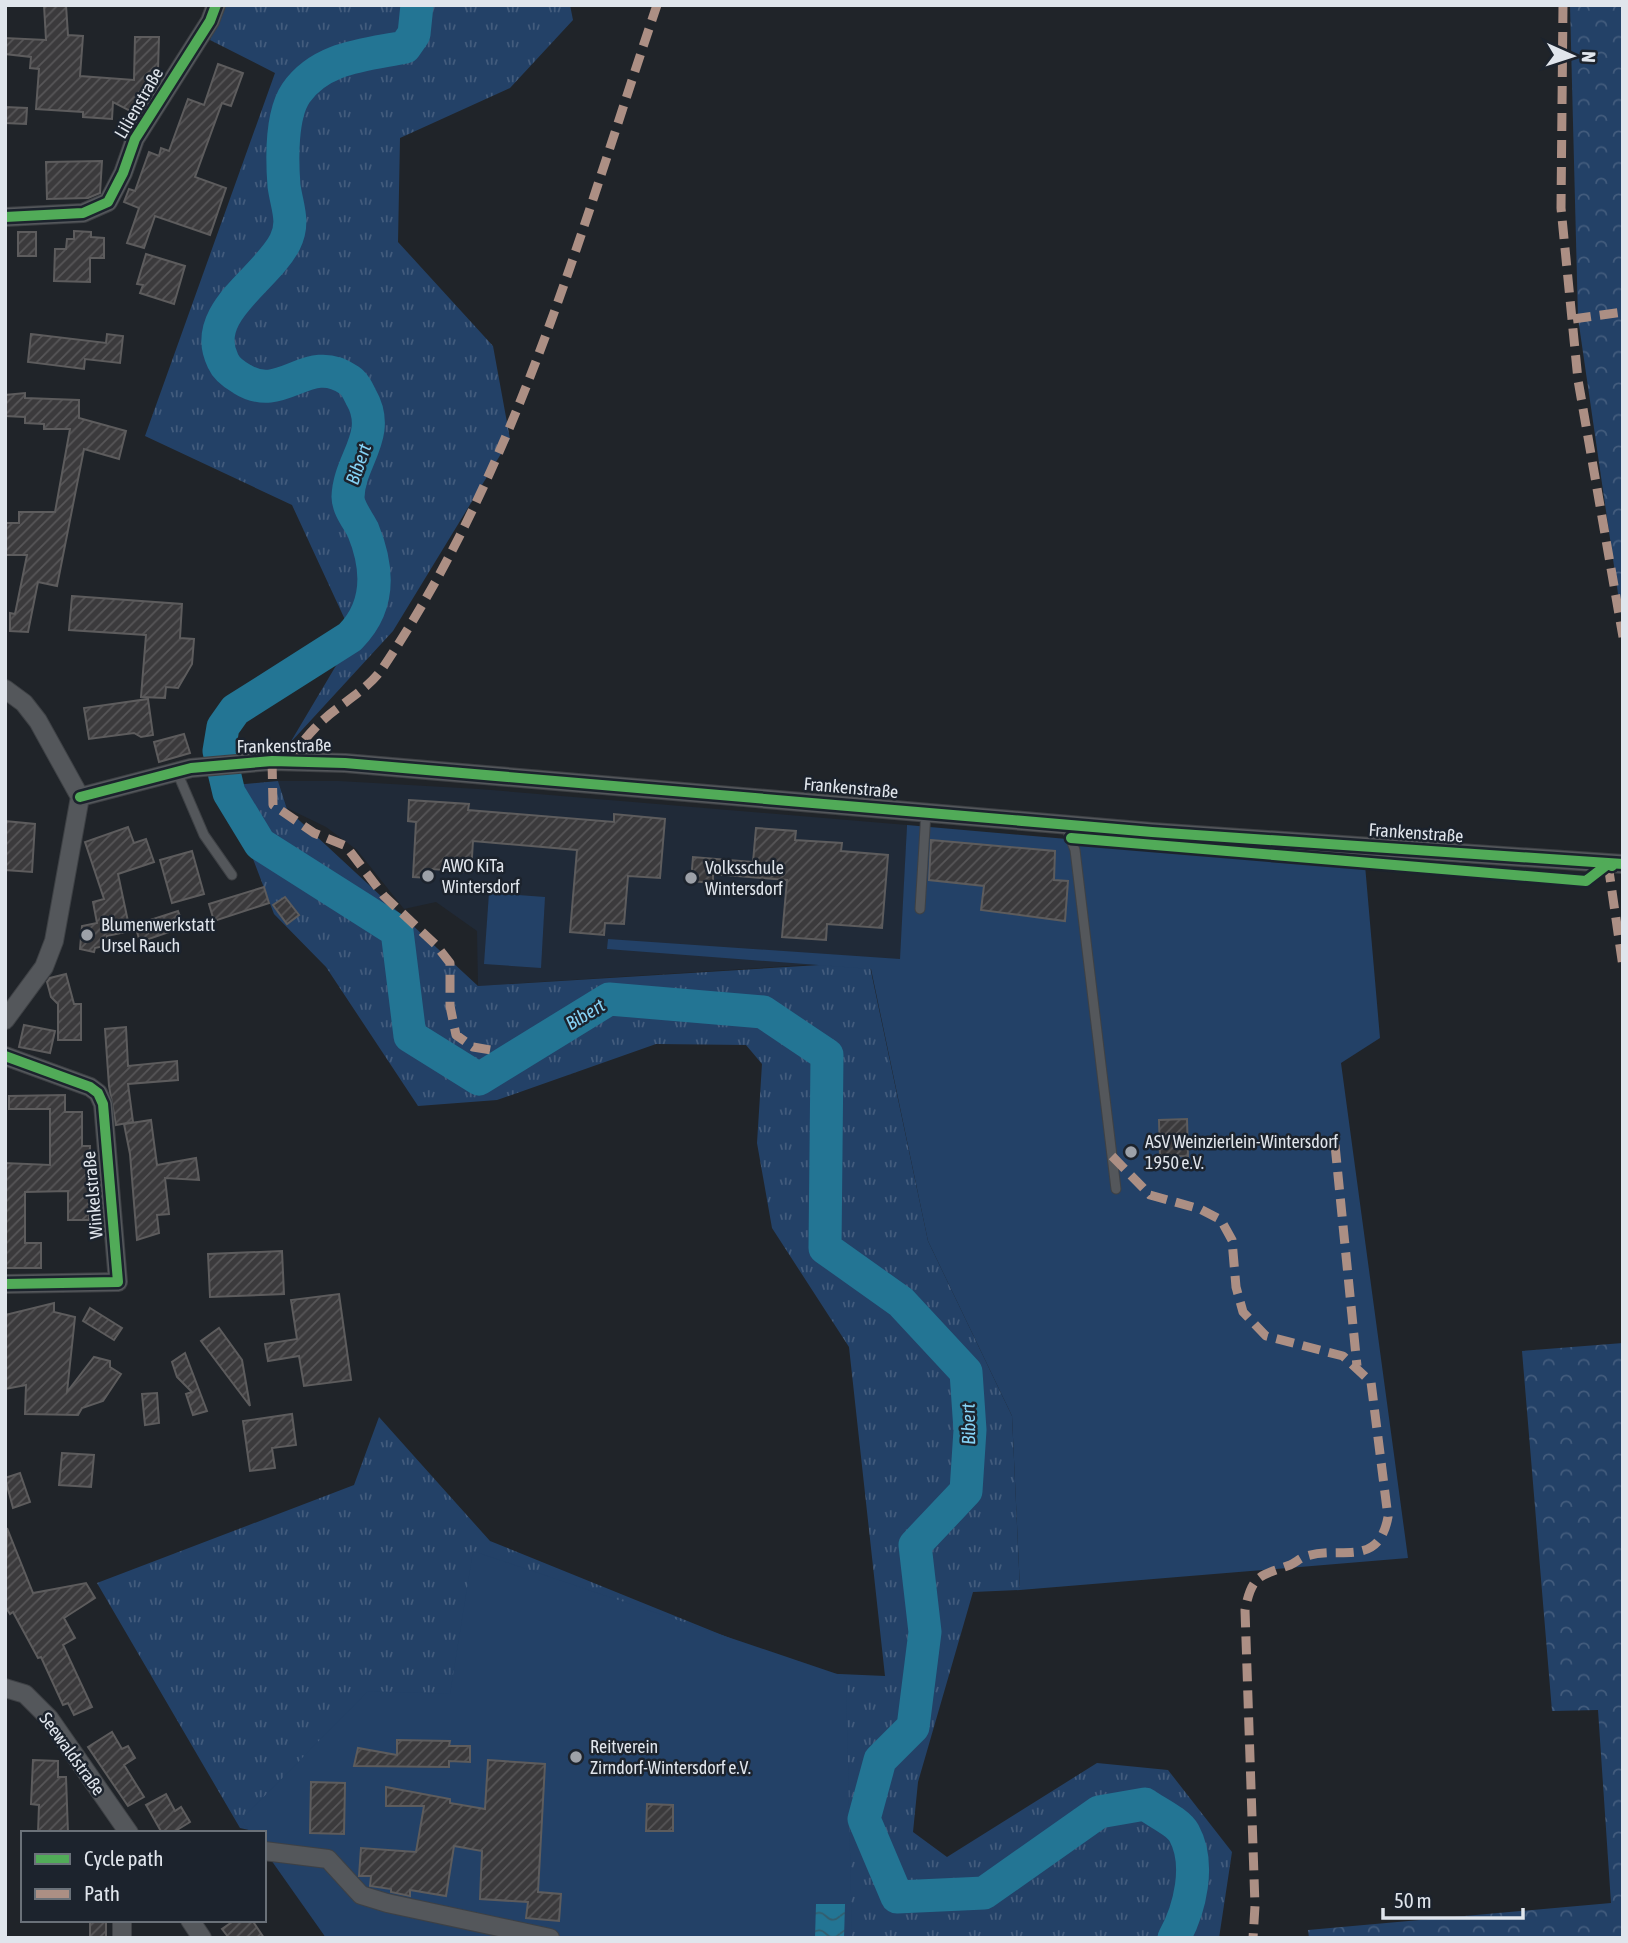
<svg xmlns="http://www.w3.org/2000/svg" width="1628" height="1943" font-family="'Asap Condensed',sans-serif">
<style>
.built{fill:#202a38}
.grass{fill:url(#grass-tufts)}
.forest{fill:url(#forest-crowns)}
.pitch{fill:#234167}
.water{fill:url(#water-waves)}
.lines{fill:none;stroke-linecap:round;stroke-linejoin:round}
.river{stroke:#237594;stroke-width:33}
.building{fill:url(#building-hatch);stroke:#5d5c5d;stroke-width:2}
.lane-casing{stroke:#3e4145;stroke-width:11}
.street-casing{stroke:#3e4145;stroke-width:20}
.lane{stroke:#54575b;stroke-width:9}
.street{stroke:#54575b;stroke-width:18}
.quiet{stroke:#ac8f84;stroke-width:9;stroke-dasharray:18 9;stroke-linecap:butt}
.cycleway-casing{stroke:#1c232d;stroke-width:15}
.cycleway{stroke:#51ab58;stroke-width:10}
.poi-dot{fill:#9da1a8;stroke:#1c232d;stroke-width:2.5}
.labels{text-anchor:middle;stroke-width:5;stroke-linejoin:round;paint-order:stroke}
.street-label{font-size:18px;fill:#e0e5ec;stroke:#1c232d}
.poi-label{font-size:18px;fill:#e0e5ec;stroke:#1c232d;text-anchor:start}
.water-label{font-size:19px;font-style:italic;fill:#85d2f5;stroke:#1c232d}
</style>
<defs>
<pattern id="grass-tufts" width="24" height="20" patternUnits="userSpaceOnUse" patternTransform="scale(1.75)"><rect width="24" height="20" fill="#234167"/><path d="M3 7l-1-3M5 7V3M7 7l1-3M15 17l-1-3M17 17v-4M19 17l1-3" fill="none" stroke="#435c7d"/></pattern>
<pattern id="forest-crowns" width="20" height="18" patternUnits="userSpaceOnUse" patternTransform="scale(1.75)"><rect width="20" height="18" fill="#234167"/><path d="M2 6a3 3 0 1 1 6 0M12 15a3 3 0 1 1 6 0" fill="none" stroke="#435c7d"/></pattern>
<pattern id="water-waves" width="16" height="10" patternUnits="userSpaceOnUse" patternTransform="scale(1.75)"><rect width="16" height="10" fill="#237594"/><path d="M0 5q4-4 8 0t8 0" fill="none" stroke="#335d6e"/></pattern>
<pattern id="building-hatch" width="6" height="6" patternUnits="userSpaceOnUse" patternTransform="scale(1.75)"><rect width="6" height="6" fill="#3b3a3c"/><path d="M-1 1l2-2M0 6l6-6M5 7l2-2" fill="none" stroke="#575658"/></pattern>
</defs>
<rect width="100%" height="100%" fill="#202429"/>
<!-- built -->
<polygon class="built" points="278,781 339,781 479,789 907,825 901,959 478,986 477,931 436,902 404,909 357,850 326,827 287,808"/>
<!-- grass -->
<g class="grass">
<polygon points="223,5 570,5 573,20 510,88 400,138 398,242 493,346 510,439 393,631 290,743 353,637 292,505 145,436 275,73 210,40"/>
<polygon points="278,781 287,809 478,986 869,962 928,1241 1012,1416 1020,1590 973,1592 918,1782 913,1832 947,1857 1097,1763 1168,1770 1232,1852 1219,1938 596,1938 586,1758 249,1830 240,1828 97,1583 354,1485 379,1417 490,1541 816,1673 885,1676 849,1347 772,1228 757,1143 762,1064 746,1045 656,1044 497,1100 418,1106 326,967 274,914 250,851 214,787"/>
</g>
<!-- forest -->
<g class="forest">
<polygon points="1570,5 1623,5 1623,628 1578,318"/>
<polygon points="1623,1343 1623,1938 1309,1938 1308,1930 1611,1903 1598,1710 1552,1711 1522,1351"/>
</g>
<!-- pitch -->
<g class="pitch">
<polygon points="907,825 1365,865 1380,1038 1341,1063 1408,1558 1020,1590 1012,1416 928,1241 871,969 607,949 608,939 900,959"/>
<polygon points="489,893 545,897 541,968 484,964"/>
<polygon points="473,1551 846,1677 852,1938 326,1938 264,1850 264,1833 251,1833 241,1820 368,1691 450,1694"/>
</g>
<!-- water -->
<polygon class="water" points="816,1904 845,1904 844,1938 815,1938"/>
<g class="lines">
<!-- river -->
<path class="river" d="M417,5L414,34L405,47C365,55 321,57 296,93C281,115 282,160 284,186C287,207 295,222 285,242C266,280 199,313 223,361C226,368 235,375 242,379C283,405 307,351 349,380C355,384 358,391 361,397C383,435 349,460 348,497C348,508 358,520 363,530C379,569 380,607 350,637L235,710L223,727L219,751L229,793L260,844L397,931L410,1036L479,1079L609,999L763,1012L827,1055L825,1248L901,1302L966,1372L970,1430L966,1491L915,1545L925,1632L913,1727L880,1760L864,1819L897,1897L984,1893L1099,1812L1145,1804C1156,1812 1178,1822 1184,1833C1201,1864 1190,1909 1174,1938"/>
</g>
<!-- building -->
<g class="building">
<polygon points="44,5 66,5 68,35 83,36 80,76 134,80 135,37 159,37 158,70 136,114 113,102 112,119 83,117 83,112 36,109 39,69 30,68 31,57 5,54 5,38 46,40"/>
<polygon points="218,64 243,73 231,106 222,103 195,177 226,188 210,235 155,216 144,248 127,243 139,208 124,202 129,189 135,191 149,152 159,156 161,148 169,151 188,99 204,105"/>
<polygon points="5,107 27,108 26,124 5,123"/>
<polygon points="102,161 100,193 88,198 47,199 46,162"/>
<polygon points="74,231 91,232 91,237 104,238 104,258 90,258 90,282 54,281 55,249 66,249 67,239 74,239"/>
<rect x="18" y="232" width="18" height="24"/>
<polygon points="146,254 185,266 174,304 140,293 143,285 137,284"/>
<polygon points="31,334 106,343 107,334 123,336 120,363 85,359 84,369 28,362"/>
<polygon points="25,393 25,398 79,400 79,418 126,431 119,459 84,449 57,586 38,582 28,632 10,631 10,613 15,614 27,555 5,555 5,523 19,523 19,512 55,512 70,429 44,429 44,424 25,423 25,417 5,416 5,395"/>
<polygon points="72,596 182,604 180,638 194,639 192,664 178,688 166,687 165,698 141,697 146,635 69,630"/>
<polygon points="148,699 153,735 141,737 134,733 89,739 84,708"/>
<polygon points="184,734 190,753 159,762 154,742"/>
<polygon points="409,800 469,804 468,810 614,822 614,814 665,819 660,878 628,876 624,924 605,923 604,935 570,932 577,850 473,841 471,872 431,869 430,878 413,877 416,822 408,821"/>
<polygon points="5,821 35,824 32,872 5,870"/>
<polygon points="128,827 134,843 146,839 154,862 118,874 130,931 107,936 108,945 95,948 94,952 80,949 82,926 97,923 93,902 104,899 85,842"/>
<polygon points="756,828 796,831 795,840 842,843 841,851 888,855 882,928 827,924 826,940 782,937 787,880 713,874 713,883 691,881 693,857 753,862"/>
<polygon points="931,840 1055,851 1054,880 1068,881 1065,921 981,910 984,886 929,880"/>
<polygon points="192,851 204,894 172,903 160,860"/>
<polygon points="264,887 269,903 214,921 209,904"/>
<polygon points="285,897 299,915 287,924 273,905"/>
<polygon points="178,911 184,927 140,942 135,925"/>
<polygon points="66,974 74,1004 81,1004 81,1040 58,1040 58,1004 51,997 47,982 50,978"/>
<polygon points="24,1025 55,1031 50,1053 19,1047"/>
<polygon points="126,1027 128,1066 177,1061 178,1080 128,1084 133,1122 116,1125 109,1086 105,1029"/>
<polygon points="65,1095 65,1112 82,1112 82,1146 90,1146 89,1220 68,1220 68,1191 25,1192 25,1243 41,1243 41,1268 5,1268 5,1163 50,1165 50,1109 9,1109 9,1096"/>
<polygon points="1187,1119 1188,1156 1160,1157 1159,1120"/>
<polygon points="151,1120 157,1165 196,1158 199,1180 165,1178 169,1214 157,1215 159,1233 137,1240 130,1154 124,1124"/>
<polygon points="282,1251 284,1294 210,1297 208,1254"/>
<polygon points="339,1294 351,1380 304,1386 299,1356 268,1361 265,1344 297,1339 291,1300"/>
<polygon points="54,1303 54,1312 75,1317 67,1392 94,1357 110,1361 110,1367 121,1374 103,1401 82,1408 78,1415 25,1414 26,1385 5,1389 5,1315"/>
<polygon points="90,1308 122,1328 114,1340 83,1321"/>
<polygon points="219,1328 242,1360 250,1406 201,1341"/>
<polygon points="185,1353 207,1411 193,1415 186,1394 192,1392 177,1377 172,1362"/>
<polygon points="157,1393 159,1423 145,1425 142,1394"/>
<polygon points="292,1414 296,1445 272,1448 275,1468 250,1471 243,1421"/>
<polygon points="62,1453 94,1455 91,1487 59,1485"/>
<polygon points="20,1473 30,1502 13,1508 5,1478"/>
<polygon points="7,1528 33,1593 86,1583 95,1598 64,1618 75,1638 63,1645 92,1707 74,1715 68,1703 63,1705 41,1657 38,1658 13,1612 10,1614 5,1606"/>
<polygon points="112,1732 122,1749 128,1746 135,1758 124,1765 144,1797 128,1806 88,1747"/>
<polygon points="397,1740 450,1741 449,1746 470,1746 470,1762 449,1761 449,1767 354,1766 358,1748 397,1755"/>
<polygon points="33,1760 58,1761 58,1777 66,1777 68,1833 38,1833 39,1805 31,1804"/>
<polygon points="488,1760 545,1764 538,1892 561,1894 559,1921 526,1918 528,1902 480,1899 482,1851 454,1846 446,1896 410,1890 410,1896 391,1892 391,1889 370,1886 371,1876 359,1876 361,1848 416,1852 424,1806 386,1806 386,1787 450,1799 450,1803 485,1809"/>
<polygon points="311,1782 345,1783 344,1834 310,1833"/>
<polygon points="166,1794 175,1811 181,1807 190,1822 172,1833 162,1833 146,1805"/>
<polygon points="647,1804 673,1805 673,1831 646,1831"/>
<rect x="90" y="1920" width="16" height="18"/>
<polygon points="235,1920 252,1920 264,1938 229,1938 222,1929"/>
</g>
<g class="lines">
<defs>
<g id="lane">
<polyline points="177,772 204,835 232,875"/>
<polyline points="1065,824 1075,850 1116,1189"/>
<polyline points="920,909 926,812"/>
</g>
<g id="street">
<polyline points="5,217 83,213 108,202 123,173 135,139 210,21 216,5"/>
<polyline points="5,689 24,703 38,721 80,797 54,941 44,967 5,1020"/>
<polyline points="80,797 191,768 272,761 345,763 1152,832 1623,864"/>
<polyline points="5,1056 90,1087 98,1093 103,1104 118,1282 5,1284"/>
<polyline points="5,1688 25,1694 49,1718 129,1833"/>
<polyline points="264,1851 328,1859 361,1895 387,1903 550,1938"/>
<polyline points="122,1920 122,1938"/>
<polyline points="190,1920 202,1938"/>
</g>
</defs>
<!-- lane casing -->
<use href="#lane" class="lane-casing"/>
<!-- street casing -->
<use href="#street" class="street-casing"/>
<!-- lane -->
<use href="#lane" class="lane"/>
<!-- street -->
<use href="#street" class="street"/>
<!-- quiet -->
<g class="quiet">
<polyline points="1563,5 1561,208 1578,380 1623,637"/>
<polyline points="1573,319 1623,312"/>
<polyline points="272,761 273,805 314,833 346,846 384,896 436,945 450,963 450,1006 456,1035 473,1047 497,1051"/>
<path d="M288,761C297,750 305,738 315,728C334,707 366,692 382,669C518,467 580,232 657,5"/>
<polyline points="1608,864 1623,967"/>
<polyline points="1335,1145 1357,1366"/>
<path d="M1112,1156L1150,1195L1200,1209L1221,1220L1232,1240L1236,1287L1243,1312L1266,1336L1343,1356L1371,1382L1388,1517C1378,1570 1339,1544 1304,1557C1299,1559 1295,1563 1290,1565C1259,1576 1252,1575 1245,1610L1255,1906L1253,1938"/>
</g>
<defs>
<g id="cycleway">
<polyline points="5,217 83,213 108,202 123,173 135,139 210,21 216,5"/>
<polyline points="80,797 191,768 272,761 345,763 1152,832 1623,864"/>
<polyline points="1071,838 1586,881 1608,864 1612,866"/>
<polyline points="5,1056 90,1087 98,1093 103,1104 118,1282 5,1284"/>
</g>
</defs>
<!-- cycleway casing -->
<use href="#cycleway" class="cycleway-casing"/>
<!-- cycleway -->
<use href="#cycleway" class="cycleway"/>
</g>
<!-- markers -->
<g class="poi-dot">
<circle cx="428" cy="876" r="7"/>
<circle cx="691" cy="878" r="7"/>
<circle cx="87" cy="935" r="7"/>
<circle cx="1131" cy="1152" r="7"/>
<circle cx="576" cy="1757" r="7"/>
</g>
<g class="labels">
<!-- street labels -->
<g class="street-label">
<text transform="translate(139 103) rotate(-60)" y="6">Lilienstraße</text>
<text transform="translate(284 746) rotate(-1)" y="6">Frankenstraße</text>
<text transform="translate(851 788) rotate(5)" y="6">Frankenstraße</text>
<text transform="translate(1416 833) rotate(4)" y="6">Frankenstraße</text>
<text transform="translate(93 1195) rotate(-95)" y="6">Winkelstraße</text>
<text transform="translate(72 1754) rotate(54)" y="6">Seewaldstraße</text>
</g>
<!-- poi labels -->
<g class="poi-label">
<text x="442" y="872">AWO KiTa<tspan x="442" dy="21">Wintersdorf</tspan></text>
<text x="705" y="874">Volksschule<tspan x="705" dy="21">Wintersdorf</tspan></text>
<text x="101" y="931">Blumenwerkstatt<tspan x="101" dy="21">Ursel Rauch</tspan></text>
<text x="1145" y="1148">ASV Weinzierlein-Wintersdorf<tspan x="1145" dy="21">1950 e.V.</tspan></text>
<text x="590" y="1753">Reitverein<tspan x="590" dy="21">Zirndorf-Wintersdorf e.V.</tspan></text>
</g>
<!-- water labels -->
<g class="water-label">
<text transform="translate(358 464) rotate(-71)" y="7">Bibert</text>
<text transform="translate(585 1014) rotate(-31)" y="7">Bibert</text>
<text transform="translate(968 1424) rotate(-91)" y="7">Bibert</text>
</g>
</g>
<!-- border -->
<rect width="1628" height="1943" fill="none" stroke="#e0e5ec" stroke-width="14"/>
<!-- legend -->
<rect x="21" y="1831" width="245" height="91" fill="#1c232d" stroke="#6a7179" stroke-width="2"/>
<rect x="35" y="1854" width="35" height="10" fill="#51ab58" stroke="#6a7179" stroke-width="2"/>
<text x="84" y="1866" font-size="21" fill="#e0e5ec">Cycle path</text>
<rect x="35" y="1889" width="35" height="10" fill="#ac8f84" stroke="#6a7179" stroke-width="2"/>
<text x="84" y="1901" font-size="21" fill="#e0e5ec">Path</text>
<!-- north arrow -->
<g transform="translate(1572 56) rotate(93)" stroke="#1c232d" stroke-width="5" paint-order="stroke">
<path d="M0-5L12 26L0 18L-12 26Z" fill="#e0e5ec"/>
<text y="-10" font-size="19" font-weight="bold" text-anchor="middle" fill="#e0e5ec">N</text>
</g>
<!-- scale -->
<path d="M1383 1908v10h140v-10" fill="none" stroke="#e0e5ec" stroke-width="3.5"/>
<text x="1394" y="1908" font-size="21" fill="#e0e5ec" stroke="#1c232d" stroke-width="5" paint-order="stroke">50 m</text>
</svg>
